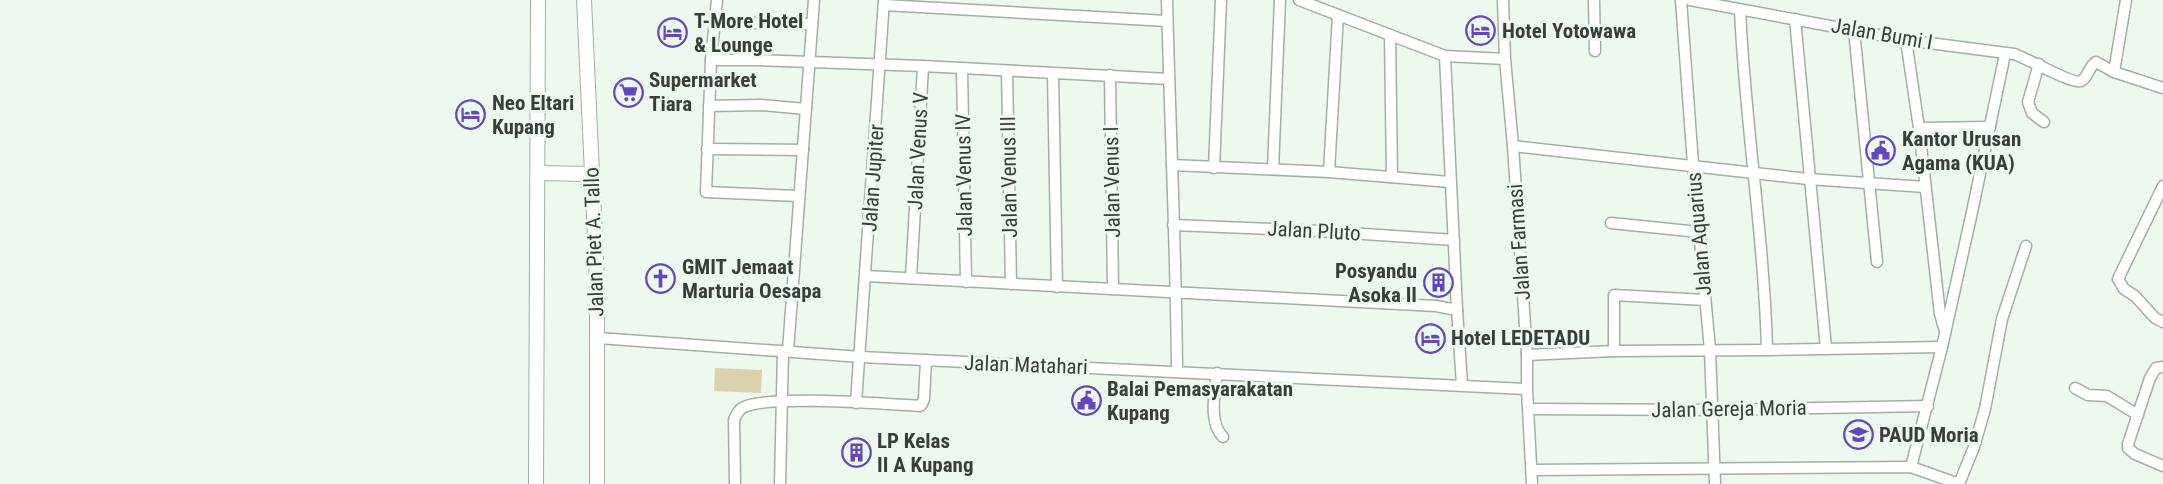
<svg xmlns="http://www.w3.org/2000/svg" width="2163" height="484" font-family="'Roboto Condensed',sans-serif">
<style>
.grass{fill:#dad2ae}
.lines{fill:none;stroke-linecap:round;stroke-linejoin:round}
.minor-casing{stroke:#a4aea6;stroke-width:13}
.major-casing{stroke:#a4aea6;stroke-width:16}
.minor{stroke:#fff;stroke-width:10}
.major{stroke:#fff;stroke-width:14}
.labels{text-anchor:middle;stroke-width:6;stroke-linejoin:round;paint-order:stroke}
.poi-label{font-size:21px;font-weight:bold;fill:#393e3a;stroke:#edf8ef;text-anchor:start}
.street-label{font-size:21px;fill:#393e3a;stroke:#edf8ef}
</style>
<rect width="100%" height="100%" fill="#edf8ef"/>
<!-- grass -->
<polygon class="grass" points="715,368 762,370 761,393 714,391"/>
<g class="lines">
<defs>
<g id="minor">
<polyline points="717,0 711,60 706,192 798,196"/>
<path d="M1167,0C1170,124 1176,247 1177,370"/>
<polyline points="1299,0 1445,56 1457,310"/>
<polyline points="1503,0 1505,59 1513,146 1527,355 1527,389 1532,484"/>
<polyline points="1594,0 1595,51"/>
<polyline points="1681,0 1693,164 1710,350 1715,484"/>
<path d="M1690,0L1906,40L2014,54C2027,58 2073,85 2081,81C2088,78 2089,66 2096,62L2114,72L2163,88"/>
<polyline points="884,5 1167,21"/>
<path d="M1740,10C1745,123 1764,236 1767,350L1942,347"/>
<polyline points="1795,19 1826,348"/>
<polyline points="714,22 812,24"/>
<polyline points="1854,30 1877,262"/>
<polyline points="1390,35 1392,177"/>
<polyline points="1906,40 1919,128 1940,314 1944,328"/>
<polyline points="1445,56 1505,59"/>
<polyline points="711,60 755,60 923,66 911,278"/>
<polyline points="2039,64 2028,102 2032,113 2044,122"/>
<polyline points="923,66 1169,79"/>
<polyline points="962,69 966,282"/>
<polyline points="1007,71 1011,284"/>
<polyline points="2114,72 2126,0"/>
<polyline points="1053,74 1057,287"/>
<polyline points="1110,75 1113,289"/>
<polyline points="709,106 761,105 806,109"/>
<polyline points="1919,128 1990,127"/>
<polyline points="1513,146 1808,179 1925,187"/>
<polyline points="707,149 803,150"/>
<polyline points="1172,165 1329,172 1450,182"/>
<polyline points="1214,168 1221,0"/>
<polyline points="1273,169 1280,0"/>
<polyline points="1329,172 1338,15"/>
<polyline points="2163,186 2118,279 2124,289 2135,296 2155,318 2163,322"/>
<polyline points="1611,223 1699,232"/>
<polyline points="1173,225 1319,231 1454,240"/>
<polyline points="866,276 1436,306 1457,310 1462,385"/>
<polyline points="598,338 861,357 1527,389"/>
<polyline points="788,351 814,0"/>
<polyline points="1614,351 1614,295 1705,300"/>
<polyline points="1527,355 1614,351 1767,350"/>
<polyline points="2163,367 2156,368 2150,378 2128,444 2128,448 2135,454 2163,466"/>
<path d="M1217,373C1215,392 1208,422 1223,437"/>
<polyline points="2075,388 2088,395 2107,396 2138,415"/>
<polyline points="856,403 884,0"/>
<polyline points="1529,409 1712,410 1928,406"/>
<polyline points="1911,467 1942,347 1972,212 2005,54"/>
<polyline points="1532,470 1911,467 1959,484"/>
<path d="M735,484L734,420C736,415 738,411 742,408C765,394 886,404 920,406L922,404L924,399L926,360"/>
<polyline points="780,484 783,351"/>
<polyline points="1959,484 1974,447 1985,409 2002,319 2026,246"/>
</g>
<g id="major">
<polyline points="584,0 597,281 597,484"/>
<polyline points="539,173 591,174"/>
<polyline points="536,484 538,0"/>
</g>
</defs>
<!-- minor casing -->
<use href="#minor" class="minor-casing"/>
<!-- major casing -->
<use href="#major" class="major-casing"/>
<!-- minor -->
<use href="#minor" class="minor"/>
<!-- major -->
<use href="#major" class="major"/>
</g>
<!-- icons -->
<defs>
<symbol id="hotel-ring" viewBox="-11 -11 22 22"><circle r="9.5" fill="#edf8ef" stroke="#6347bf" stroke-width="1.5"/><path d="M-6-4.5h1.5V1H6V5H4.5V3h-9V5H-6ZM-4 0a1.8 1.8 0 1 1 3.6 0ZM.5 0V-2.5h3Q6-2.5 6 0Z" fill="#6347bf"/></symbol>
<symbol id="supermarket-ring" viewBox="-11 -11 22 22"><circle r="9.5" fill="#edf8ef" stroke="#6347bf" stroke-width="1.5"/><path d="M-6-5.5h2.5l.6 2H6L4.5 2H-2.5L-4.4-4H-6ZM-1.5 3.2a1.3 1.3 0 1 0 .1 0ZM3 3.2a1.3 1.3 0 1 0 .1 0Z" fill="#6347bf"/></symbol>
<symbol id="civic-ring" viewBox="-11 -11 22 22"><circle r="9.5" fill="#edf8ef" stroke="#6347bf" stroke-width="1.5"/><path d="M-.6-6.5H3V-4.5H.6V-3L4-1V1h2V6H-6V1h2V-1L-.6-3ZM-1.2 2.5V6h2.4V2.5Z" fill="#6347bf"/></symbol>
<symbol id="church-ring" viewBox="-11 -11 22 22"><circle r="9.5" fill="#edf8ef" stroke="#6347bf" stroke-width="1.5"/><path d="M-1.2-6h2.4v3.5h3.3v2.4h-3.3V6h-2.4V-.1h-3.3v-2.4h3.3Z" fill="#6347bf"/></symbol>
<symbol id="building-ring" viewBox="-11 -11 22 22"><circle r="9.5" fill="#edf8ef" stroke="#6347bf" stroke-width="1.5"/><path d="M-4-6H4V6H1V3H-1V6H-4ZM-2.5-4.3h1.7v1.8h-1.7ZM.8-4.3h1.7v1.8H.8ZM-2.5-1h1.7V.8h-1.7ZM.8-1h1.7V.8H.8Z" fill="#6347bf"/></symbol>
<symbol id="school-ring" viewBox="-11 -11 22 22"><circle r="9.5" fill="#edf8ef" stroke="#6347bf" stroke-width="1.5"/><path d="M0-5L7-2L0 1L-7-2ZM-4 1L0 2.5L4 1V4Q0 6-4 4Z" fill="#6347bf"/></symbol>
</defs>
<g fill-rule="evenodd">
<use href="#hotel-ring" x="1464" y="14" width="33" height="33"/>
<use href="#hotel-ring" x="656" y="16" width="33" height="33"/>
<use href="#supermarket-ring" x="612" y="76" width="33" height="33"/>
<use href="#hotel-ring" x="454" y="98" width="33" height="33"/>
<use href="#civic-ring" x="1864" y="134" width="33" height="33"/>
<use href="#church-ring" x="644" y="262" width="33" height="33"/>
<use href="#building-ring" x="1422" y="266" width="33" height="33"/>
<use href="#hotel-ring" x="1414" y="322" width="33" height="33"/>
<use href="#civic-ring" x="1070" y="384" width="33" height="33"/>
<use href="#school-ring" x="1842" y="418" width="33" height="33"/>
<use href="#building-ring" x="840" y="436" width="33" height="33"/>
</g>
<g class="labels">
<!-- poi labels -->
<g class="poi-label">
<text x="694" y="28">T-More Hotel<tspan x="694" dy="24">&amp; Lounge</tspan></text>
<text x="1502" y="38">Hotel Yotowawa</text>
<text x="649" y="87">Supermarket<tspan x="649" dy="24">Tiara</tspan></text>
<text x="492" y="110">Neo Eltari<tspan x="492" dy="24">Kupang</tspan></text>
<text x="1902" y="146">Kantor Urusan<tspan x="1902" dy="24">Agama (KUA)</tspan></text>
<text x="682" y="274">GMIT Jemaat<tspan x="682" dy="24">Marturia Oesapa</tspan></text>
<text x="1417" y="278" text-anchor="end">Posyandu<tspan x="1417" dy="24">Asoka II</tspan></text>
<text x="1451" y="345">Hotel LEDETADU</text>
<text x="1107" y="396">Balai Pemasyarakatan<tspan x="1107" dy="24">Kupang</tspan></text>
<text x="1879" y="442">PAUD Moria</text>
<text x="877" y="448">LP Kelas<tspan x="877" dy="24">II A Kupang</tspan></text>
</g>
<!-- street labels -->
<g class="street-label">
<text transform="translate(1882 34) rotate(10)" y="7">Jalan Bumi I</text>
<text transform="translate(918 151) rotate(-87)" y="7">Jalan Venus V</text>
<text transform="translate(964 175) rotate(-91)" y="7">Jalan Venus IV</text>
<text transform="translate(1009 177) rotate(-91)" y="7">Jalan Venus III</text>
<text transform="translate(873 178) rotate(-86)" y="7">Jalan Jupiter</text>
<text transform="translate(1112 182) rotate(-91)" y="7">Jalan Venus I</text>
<text transform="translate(1314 231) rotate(3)" y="7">Jalan Pluto</text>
<text transform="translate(1699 234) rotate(-95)" y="7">Jalan Aquarius</text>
<text transform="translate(594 242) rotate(-92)" y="7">Jalan Piet A. Tallo</text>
<text transform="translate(1519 242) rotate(-94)" y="7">Jalan Farmasi</text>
<text transform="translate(1026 365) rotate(2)" y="7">Jalan Matahari</text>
<text transform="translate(1729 409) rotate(-1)" y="7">Jalan Gereja Moria</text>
</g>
</g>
</svg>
